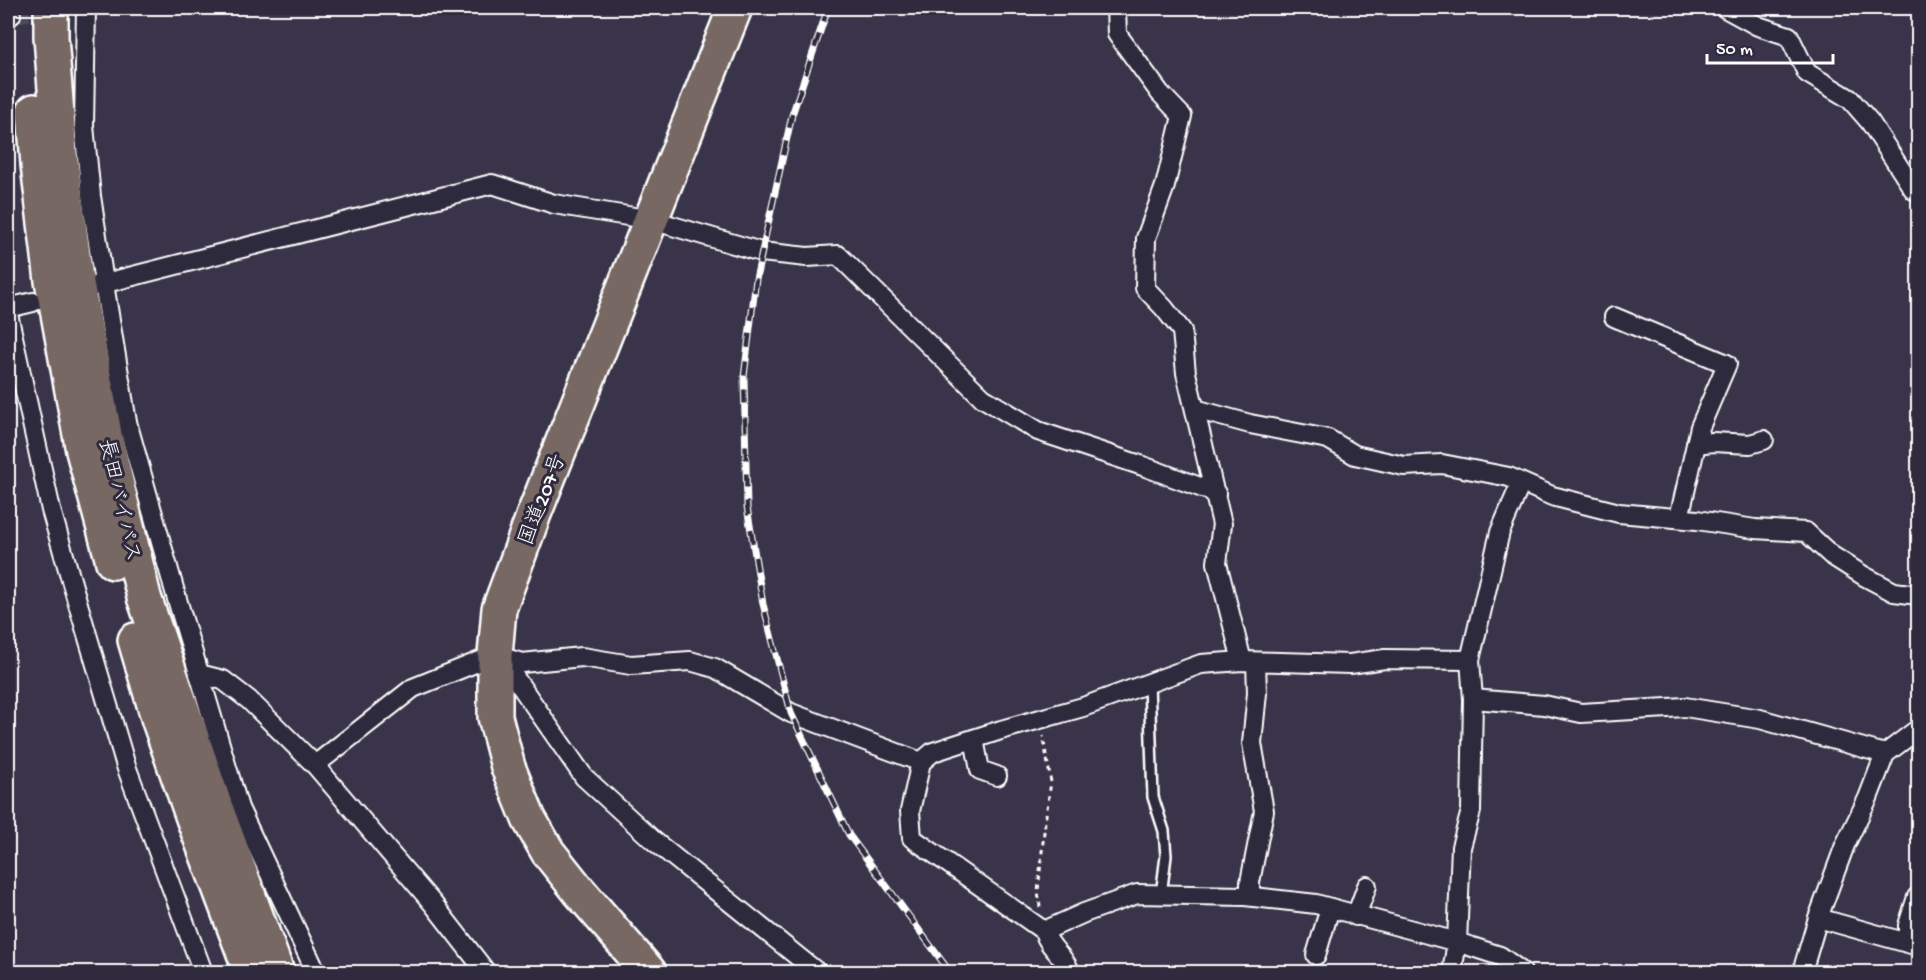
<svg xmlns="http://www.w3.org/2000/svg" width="1926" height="980" font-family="'Gochi Hand','Klee One',sans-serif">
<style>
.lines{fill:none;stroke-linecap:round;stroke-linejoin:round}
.street-tunnel{stroke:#4d485b;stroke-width:18;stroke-dasharray:18 9;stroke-linecap:butt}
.lane-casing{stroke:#fff;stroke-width:14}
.street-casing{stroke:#fff;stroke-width:22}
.highway-casing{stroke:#fff;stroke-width:38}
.path{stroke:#fff;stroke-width:3;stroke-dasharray:4.5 4.5;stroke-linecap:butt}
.lane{stroke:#2f2a3d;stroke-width:9}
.street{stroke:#2f2a3d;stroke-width:18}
.highway{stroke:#776864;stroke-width:33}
.rail-casing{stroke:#fff;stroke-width:7}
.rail{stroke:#2f2a3d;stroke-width:4.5;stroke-dasharray:14;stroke-linecap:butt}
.labels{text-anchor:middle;stroke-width:6;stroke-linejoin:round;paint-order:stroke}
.street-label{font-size:21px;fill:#fff;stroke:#2f2a3d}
</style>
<rect width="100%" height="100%" fill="#393449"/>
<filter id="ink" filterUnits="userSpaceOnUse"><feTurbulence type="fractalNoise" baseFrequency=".0167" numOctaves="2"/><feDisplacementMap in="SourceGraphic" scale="12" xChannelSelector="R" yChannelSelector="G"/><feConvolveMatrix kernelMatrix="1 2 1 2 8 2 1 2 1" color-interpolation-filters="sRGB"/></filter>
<g filter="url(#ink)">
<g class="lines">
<!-- street-tunnel -->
<polyline class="street-tunnel" points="11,15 49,8"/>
<defs>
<polyline id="lane" points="1149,683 1153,797 1164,831 1166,856 1161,895"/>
<g id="street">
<polyline points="86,8 84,126 91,196 106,296 127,422 177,599 239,808 316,972"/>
<polyline points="1116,8 1117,34 1160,93 1182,116 1165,186 1146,238 1145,288 1164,308 1182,331 1186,373 1222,524 1217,563 1242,661"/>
<polyline points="1725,8 1758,26 1789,36 1807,73 1850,99 1870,122 1914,190 1918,190"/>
<polyline points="8,16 11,15"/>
<polyline points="90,287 492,184 554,204 652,220 761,252 807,257 838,255 983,398 1038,431 1143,466 1216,493"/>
<polyline points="8,308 33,302"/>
<polyline points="8,314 51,510 78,604 126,766 203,972"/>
<polyline points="1614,317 1727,364 1700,427 1679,518"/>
<polyline points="1195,409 1250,424 1328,439 1355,455 1404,466 1442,464 1509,477 1552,496 1619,513 1697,520 1755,529 1806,532 1831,555 1864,576 1894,592 1918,595"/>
<polyline points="1696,444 1713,442 1750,444 1764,440"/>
<polyline points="496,656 515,678 584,777 654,841 817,972"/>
<polyline points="199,674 223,680 249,700 315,765 434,905 486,972"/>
<polyline points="1473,699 1544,705 1581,713 1685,707 1760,719 1885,754"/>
<polyline points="974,739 980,770 997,776"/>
<polyline points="315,765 413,688 495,655 522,663 582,657 631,665 690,661 715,668 791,713 921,762"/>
<polyline points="1250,896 1250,882 1264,811 1252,743 1257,693 1256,662"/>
<polyline points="1356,916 1367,886"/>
<polyline points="1818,918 1918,946"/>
<polyline points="1044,931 1084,913 1137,894 1245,896 1316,904 1457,942 1500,956 1522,972"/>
<polyline points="1908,943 1908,925 1917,897"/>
<polyline points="1316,955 1330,908"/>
<path d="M1070,972C1065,956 1049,949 1044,931L912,838L910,811L921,762L933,752L1001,730L1083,707L1201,664L1242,661L1350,664L1385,659L1470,660"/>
<polyline points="1452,972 1457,942 1461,847 1471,811 1473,699 1470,660 1500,532 1521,483"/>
<polyline points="1802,972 1818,918 1845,845 1868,798 1885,754 1918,729"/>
</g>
<g id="highway">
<polyline points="51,8 51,37 60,153 76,278 106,440 144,597 216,808 277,972"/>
<polyline points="34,111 38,165 52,281 83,451 113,562"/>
<polyline points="135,640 159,721 193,818 251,972"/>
<polyline points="649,972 579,891 548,852 529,819 508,767 495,717 495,655 499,609 534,514 735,8"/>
</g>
</defs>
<!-- lane casing -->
<use href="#lane" class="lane-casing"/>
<!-- street casing -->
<use href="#street" class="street-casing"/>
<!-- highway casing -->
<use href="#highway" class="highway-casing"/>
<!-- path -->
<polyline class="path" points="1040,907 1038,891 1045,822 1051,782 1043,736"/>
<!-- lane -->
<use href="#lane" class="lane"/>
<!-- street -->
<use href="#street" class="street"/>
<!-- highway -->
<use href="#highway" class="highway"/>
<defs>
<polyline id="rail" points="828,8 792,115 756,279 744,377 747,507 763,604 791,713 849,835 950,972"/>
</defs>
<!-- rail casing -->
<use href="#rail" class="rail-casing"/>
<!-- rail -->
<use href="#rail" class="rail"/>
</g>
</g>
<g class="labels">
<!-- street labels -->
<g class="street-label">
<text transform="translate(541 499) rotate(-69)" y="7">国道207号</text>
<text transform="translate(121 500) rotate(77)" y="7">長田バイパス</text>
</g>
</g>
<!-- margin -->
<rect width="1926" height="980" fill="none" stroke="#2f2a3d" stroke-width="30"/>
<rect x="15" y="15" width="1896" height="950" fill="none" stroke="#fff" stroke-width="2" filter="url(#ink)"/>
<!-- scale -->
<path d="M1707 54v9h126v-9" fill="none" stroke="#ffffff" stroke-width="3"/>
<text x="1716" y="54" font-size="18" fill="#ffffff" stroke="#2f2a3d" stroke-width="4.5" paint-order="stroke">50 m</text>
</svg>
